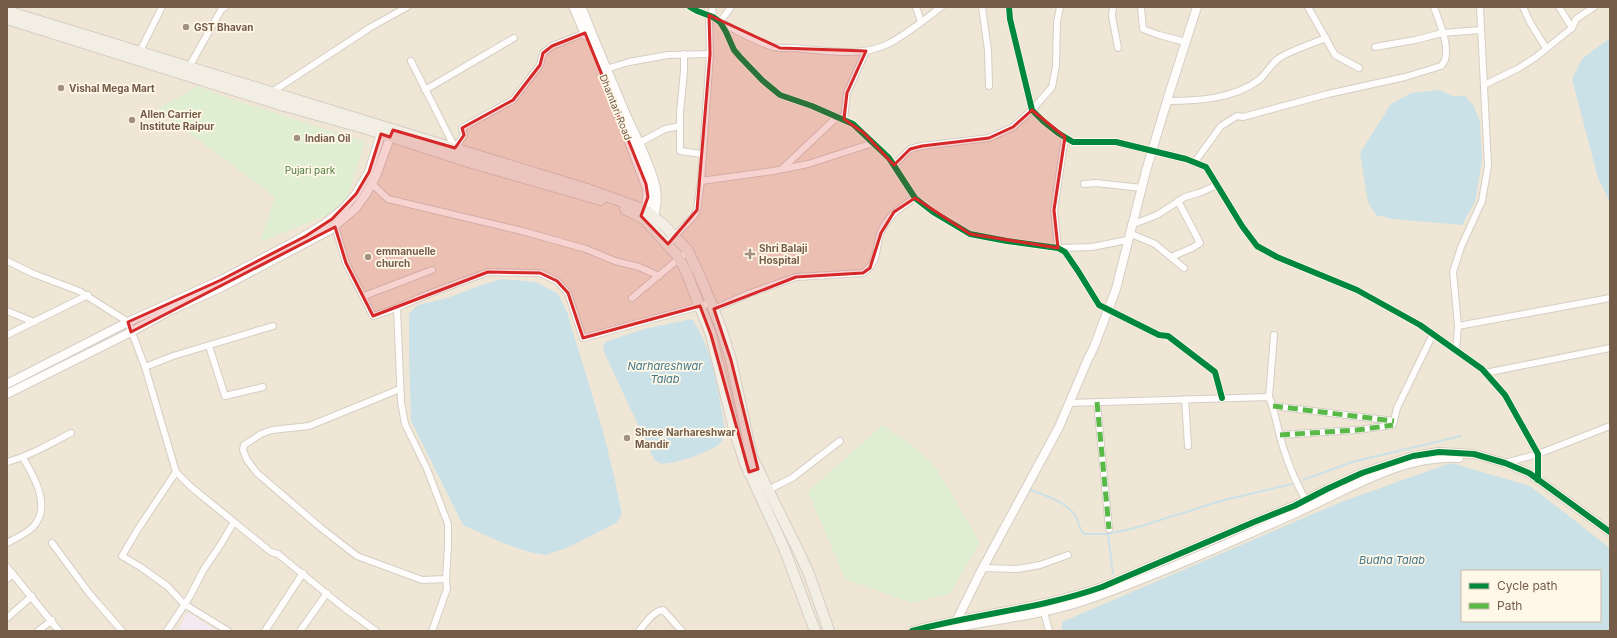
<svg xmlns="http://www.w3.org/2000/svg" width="1617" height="638" font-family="Inter,sans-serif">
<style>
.residential{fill:#f0e6d5;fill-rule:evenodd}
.education{fill:#f4e8f1}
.green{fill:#e0eed2}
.water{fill:#cae2e7;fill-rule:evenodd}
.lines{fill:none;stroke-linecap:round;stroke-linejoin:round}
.stream{stroke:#cae2e7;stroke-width:2}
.minor-casing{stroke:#d5cec5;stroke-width:8}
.tertiary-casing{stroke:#d5cec5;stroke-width:10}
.secondary-casing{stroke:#d6cec4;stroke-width:11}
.primary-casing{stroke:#d5cdc5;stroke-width:12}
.trunk-casing{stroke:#d5cdc5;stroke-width:13}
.minor{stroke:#fefdfc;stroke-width:6}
.tertiary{stroke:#fefdfc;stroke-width:8}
.secondary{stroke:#fefdfc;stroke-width:9}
.primary{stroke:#f2eee4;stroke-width:10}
.trunk{stroke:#f2ece4;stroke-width:11}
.quiet{stroke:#58b947;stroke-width:5;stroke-dasharray:10 5;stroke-linecap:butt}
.cycleway-casing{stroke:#fff8e8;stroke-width:8}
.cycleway{stroke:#00873e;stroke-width:6}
.marked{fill:#d62828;fill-opacity:0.2;stroke:#d62828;stroke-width:3;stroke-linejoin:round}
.poi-dot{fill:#a29080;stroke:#fff8e8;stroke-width:1.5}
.labels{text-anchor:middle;stroke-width:3.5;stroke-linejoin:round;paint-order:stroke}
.poi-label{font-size:10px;font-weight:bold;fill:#755c48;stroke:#fff8e8;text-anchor:start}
.street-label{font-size:10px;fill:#755c48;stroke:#fff8e8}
.park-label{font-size:10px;fill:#4c7b40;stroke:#fff8e8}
.water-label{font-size:11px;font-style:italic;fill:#417689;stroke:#fff8e8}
</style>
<rect width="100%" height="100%" fill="#f7f2e8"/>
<!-- residential -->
<path class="residential" d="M7,7H1610V631H7ZM1462,571H1600V621H1462Z"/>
<!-- education -->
<polygon class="education" points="188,612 217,631 177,631"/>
<!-- green -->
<g class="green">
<polygon points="198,86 228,98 365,142 344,208 260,242 275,197 157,109"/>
<polygon points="882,425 909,443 935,466 980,542 950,594 912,603 845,579 808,492"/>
</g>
<!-- water -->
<g class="water">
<polygon points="1610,38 1610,202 1598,178 1572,79 1582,59"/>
<polygon points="1440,90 1452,96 1465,96 1474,106 1480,122 1482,160 1475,202 1462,225 1392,219 1376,215 1368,202 1360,153 1391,104 1411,93"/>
<polygon points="502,279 536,282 558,294 567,312 603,431 614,476 622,514 616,523 567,548 546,555 529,552 503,543 463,525 411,421 409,352 409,314 417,305 447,298 482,285"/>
<path d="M692,319C714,350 718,395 726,432C724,438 721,444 715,447C701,455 677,463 661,464L654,459L603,350L605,342L644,329Z"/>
<path d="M1451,463L1530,486L1610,548V631H1062V622L1341,502ZM1462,571H1600V621H1462Z"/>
</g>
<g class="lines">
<!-- stream -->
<g class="stream">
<polyline points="1303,480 1352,462 1461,436"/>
<path d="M1031,490C1046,496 1065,501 1075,515C1079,521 1079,530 1084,534H1108L1135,528L1224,500L1292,484"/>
<polyline points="1108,534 1113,574"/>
</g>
<defs>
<g id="minor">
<polyline points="690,7 697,11 713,17 720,22 726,32 734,50 740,57 762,80 780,95 812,106 853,124 889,158 915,198 933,212 970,234 1007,241 1058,248 1065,252 1078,271 1099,305 1159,335 1168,336 1215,372 1222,398"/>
<polyline points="712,7 713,17"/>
<path d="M731,7L720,22C736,30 753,40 770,46C778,49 786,48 794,48C824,50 859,58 888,44C907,34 924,20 941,7"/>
<polyline points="916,7 921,22"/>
<polyline points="982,7 988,50 989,86"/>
<polyline points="1009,7 1010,19 1032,110 1044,122 1058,133 1073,142 1116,142 1186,159 1206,167 1242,226 1257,246 1277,257 1357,290 1420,325 1482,369 1505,395 1538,454 1538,480"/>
<polyline points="1113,7 1112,16 1118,48"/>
<polyline points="1141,7 1143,29 1159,35 1186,42"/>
<polyline points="1308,7 1335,55 1359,68"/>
<polyline points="1523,7 1531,24 1546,48"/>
<polyline points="1559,7 1572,28"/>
<polyline points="1375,47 1415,40 1442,33 1481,30"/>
<polyline points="140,51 162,7"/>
<polyline points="684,54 684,71 680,113 680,151 702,154"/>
<polyline points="411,61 455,148 464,135 462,128 513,100 540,65 543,53 552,46 585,33"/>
<polyline points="189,67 221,10 225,7"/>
<polyline points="606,69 629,62 668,55 710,54"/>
<polyline points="1484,85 1519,68 1536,57 1572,28 1576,19 1594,7"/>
<polyline points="425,90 514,38"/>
<polyline points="272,92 371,27 407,7"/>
<path d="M1167,101C1198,101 1233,99 1259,80C1266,74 1270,65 1278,59C1286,52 1314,43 1326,38"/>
<polyline points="844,119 847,93 866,51"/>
<polyline points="1065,137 1054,210 1058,248 1092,247 1127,240"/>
<polyline points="639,143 665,129 680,126"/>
<path d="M1194,163L1221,126L1237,116L1243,117L1328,94L1405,77L1441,66C1454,54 1439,22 1434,7"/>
<polyline points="894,165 910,149 922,146 989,138 1013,127 1032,110 1052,87 1056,66 1057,22 1060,7"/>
<polyline points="783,168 838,116"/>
<polyline points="701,181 773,171 808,164 873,143"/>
<polyline points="372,184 388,199 522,231 586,249 615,261 639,267 659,276"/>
<polyline points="1084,184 1096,183 1142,188"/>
<polyline points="1131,225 1157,215 1185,197 1199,193 1217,185"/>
<polyline points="335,226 346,263 373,316 397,308 405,304 431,293 488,272 540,273 557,281 568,293 583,338 711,303"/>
<polyline points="1129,233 1155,244 1184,268"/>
<polyline points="667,244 694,216 697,210 701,181 710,54 709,15"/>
<polyline points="1171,257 1192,248 1200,243 1178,201"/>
<polyline points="7,261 34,274 79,291 128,322 145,367 176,472 191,487 271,552 278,554 343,607 376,631"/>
<polyline points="364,296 432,270"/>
<polyline points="632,298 688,251"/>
<polyline points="397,308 401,402 405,424 427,469 448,524 448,545 446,579 447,589 432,631"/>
<path d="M714,309L748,294L796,277L863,273C879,262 875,250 880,234C887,216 900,208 915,198"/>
<polyline points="7,311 34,322"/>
<polyline points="1458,326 1610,298"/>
<polyline points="7,335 88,295"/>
<polyline points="209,346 225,396 263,387"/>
<polyline points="1456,350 1458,326 1453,272 1461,247 1482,201 1488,166 1480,7"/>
<polyline points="145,367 173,356 273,326"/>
<polyline points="1485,373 1610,348"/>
<polyline points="400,389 309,426 272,430 261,434 244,445 243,450 247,460 257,473 321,528 357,556 422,580 446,579"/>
<polyline points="1269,397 1274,335"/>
<polyline points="1185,399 1188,446"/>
<polyline points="1097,402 1109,529"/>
<path d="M1069,403L1269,397C1276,414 1278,433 1284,450C1290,469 1298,487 1308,504"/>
<polyline points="1273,406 1394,421"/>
<polyline points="1280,435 1357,430 1393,425 1397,408 1433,334"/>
<path d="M7,462C29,456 50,444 71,433"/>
<polyline points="1505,463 1538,454 1610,426"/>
<polyline points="176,472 138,529 122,556 142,568 167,586 184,604 228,631"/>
<polyline points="768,490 792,478 840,441"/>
<path d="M7,543C16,538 26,534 33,527C52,507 34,476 23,458"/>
<polyline points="52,543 89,593 122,631"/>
<polyline points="7,567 59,631"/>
<polyline points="983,568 1017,569 1040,565 1068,555"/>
<polyline points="7,579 13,574"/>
<polyline points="1043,608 1049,631"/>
<polyline points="7,618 32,596"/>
<polyline points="38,631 52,620"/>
<polyline points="167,631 190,596 204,569 221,544 234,522"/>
<polyline points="265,631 303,573"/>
<polyline points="300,631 327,593"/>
<path d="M639,631C645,624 653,611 663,610L682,631"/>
</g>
<g id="tertiary">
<polyline points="7,384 128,322 221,280 296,241 323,225 344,208 356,194 369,172 383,128"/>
<polyline points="7,394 131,332 169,311 222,287 330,230 356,208 366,194 376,176 392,132"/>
<polyline points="953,628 979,575 1059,427 1088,359 1094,347 1116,289 1146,171 1170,91 1197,7"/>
<path d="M912,631C975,614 1040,609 1102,587L1254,522L1294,506L1327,489L1362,473L1413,456L1439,452L1474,454L1505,463L1529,473L1610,532"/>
<path d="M939,631C992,619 1043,616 1095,597C1164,572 1231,542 1298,512C1350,489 1401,455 1459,458"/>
</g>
<g id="secondary">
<polyline points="574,7 586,35"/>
<path d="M581,7C594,41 609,75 623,109C634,134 648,159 655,186C657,198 657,211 650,222"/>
<polyline points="618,111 648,190 647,204 641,216"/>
</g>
<g id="primary">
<polyline points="7,11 587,189 645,210 664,225 688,251 702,281 721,328 731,360 752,457 798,550 809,574 829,631"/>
<polyline points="7,19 281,105 364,128 472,163 601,200"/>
<polyline points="625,209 644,219 676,254 685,269 711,335 735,433 745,463 784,548 815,631"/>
</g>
<polyline id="trunk" points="749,472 758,469"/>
</defs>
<!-- minor casing -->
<use href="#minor" class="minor-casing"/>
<!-- tertiary casing -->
<use href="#tertiary" class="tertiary-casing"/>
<!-- secondary casing -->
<use href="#secondary" class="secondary-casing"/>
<!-- primary casing -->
<use href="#primary" class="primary-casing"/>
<!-- trunk casing -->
<use href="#trunk" class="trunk-casing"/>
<!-- minor -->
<use href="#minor" class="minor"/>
<!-- tertiary -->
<use href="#tertiary" class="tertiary"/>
<!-- secondary -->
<use href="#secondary" class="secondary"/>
<!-- primary -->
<use href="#primary" class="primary"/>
<!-- trunk -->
<use href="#trunk" class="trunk"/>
<!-- quiet -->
<g class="quiet">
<polyline points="1097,402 1109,529"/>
<polyline points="1273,406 1394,421"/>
<polyline points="1280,435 1357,430 1393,425"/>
</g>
<defs>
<g id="cycleway">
<polyline points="690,7 697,11 713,17 720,22 726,32 734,50 740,57 762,80 780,95 812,106 853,124 889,158 915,198 933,212 970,234 1007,241 1058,248 1065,252 1078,271 1099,305 1159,335 1168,336 1215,372 1222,398"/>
<polyline points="1009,7 1010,19 1032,110 1044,122 1058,133 1073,142 1116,142 1186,159 1206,167 1242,226 1257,246 1277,257 1357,290 1420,325 1482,369 1505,395 1538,454 1538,480"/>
<path d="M912,631C975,614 1040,609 1102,587L1254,522L1294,506L1327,489L1362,473L1413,456L1439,452L1474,454L1505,463L1529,473L1610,532"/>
</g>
</defs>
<!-- cycleway casing -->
<use href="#cycleway" class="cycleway-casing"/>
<!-- cycleway -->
<use href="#cycleway" class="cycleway"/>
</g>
<!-- marked area -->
<path class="marked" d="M709,15L780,48L866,51L847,93L844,119L864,133L894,165L910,149L922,146L989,138L1013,127L1032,110L1065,137L1054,210L1058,248L970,234L915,198L894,212L881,233L870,268L863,273L796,277L714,309L731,360L758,469L749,472L711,335L700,306L583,338L568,293L557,281L540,273L488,272L373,316L346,263L335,227L131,332L128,322L221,280L306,236L332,219L356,194L369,172L381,134L390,137L393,130L455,148L464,135L462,128L513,100L540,65L543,53L552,46L585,33L646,184L648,197L641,216L668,244L697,210L710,54Z"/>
<!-- markers -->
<g class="poi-dot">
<circle cx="186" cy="27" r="4"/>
<circle cx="61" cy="88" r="4"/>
<circle cx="132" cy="120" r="4"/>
<circle cx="297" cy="138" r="4"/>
<path d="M748 248h4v4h4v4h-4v4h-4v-4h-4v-4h4z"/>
<circle cx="368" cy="257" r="4"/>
<circle cx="627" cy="438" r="4"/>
</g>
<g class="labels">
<!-- poi labels -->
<g class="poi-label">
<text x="194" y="31">GST Bhavan</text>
<text x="69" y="92">Vishal Mega Mart</text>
<text x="140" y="118">Allen Carrier<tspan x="140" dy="12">Institute Raipur</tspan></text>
<text x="305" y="142">Indian Oil</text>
<text x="759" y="252">Shri Balaji<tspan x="759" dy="12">Hospital</tspan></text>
<text x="376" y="255">emmanuelle<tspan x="376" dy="12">church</tspan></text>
<text x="635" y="436">Shree Narhareshwar<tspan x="635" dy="12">Mandir</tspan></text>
</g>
<!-- street labels -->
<g class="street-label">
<text transform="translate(616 107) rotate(68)" y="4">Dhamtari Road</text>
</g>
<!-- park labels -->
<g class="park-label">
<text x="310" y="174">Pujari park</text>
</g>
<!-- water labels -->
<g class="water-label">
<text x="665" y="370">Narhareshwar<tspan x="665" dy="13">Talab</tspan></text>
<text x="1392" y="564">Budha Talab</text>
</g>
</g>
<!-- border -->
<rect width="1617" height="638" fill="none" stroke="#755c48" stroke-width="16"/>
<!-- legend -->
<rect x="1461" y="570" width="140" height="52" fill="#fff8e8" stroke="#c8baa8"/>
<rect x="1469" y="583" width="20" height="6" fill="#00873e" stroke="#c8baa8"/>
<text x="1497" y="590" font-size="12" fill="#755c48">Cycle path</text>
<rect x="1469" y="603" width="20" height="6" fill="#58b947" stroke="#c8baa8"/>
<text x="1497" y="610" font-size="12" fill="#755c48">Path</text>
</svg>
